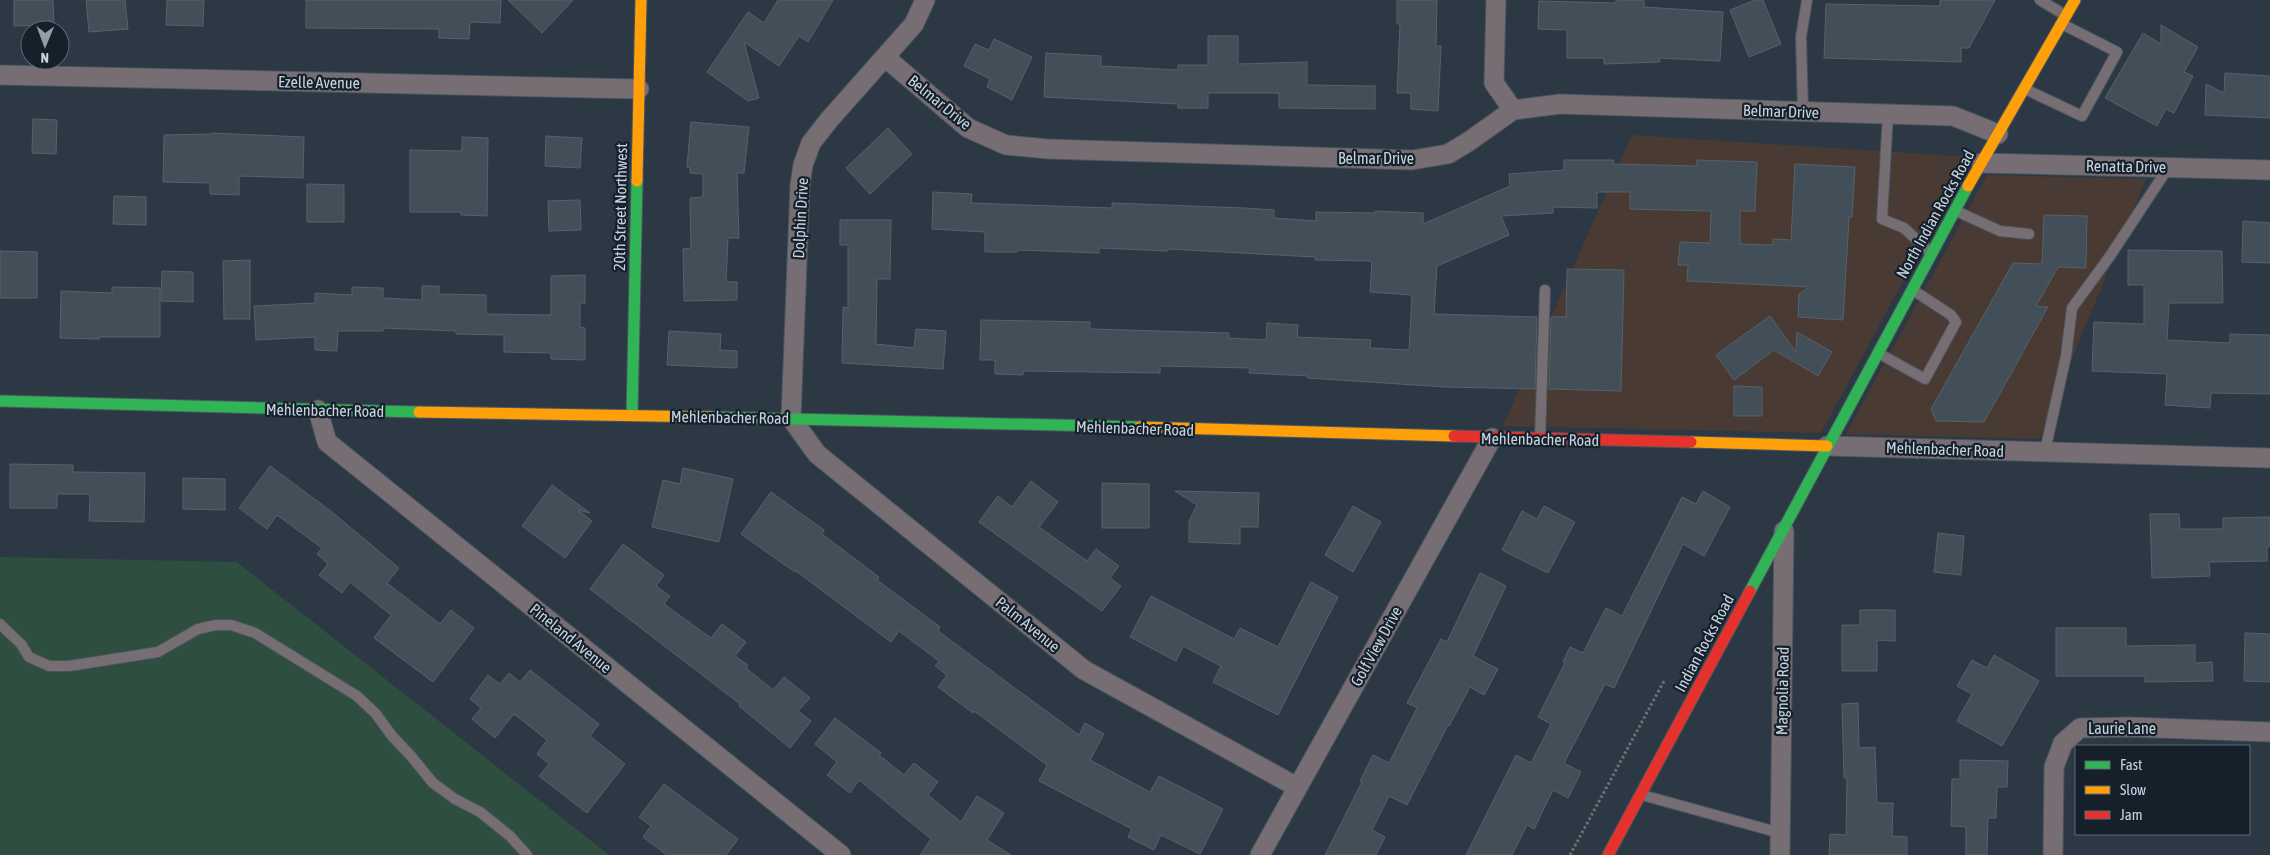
<svg xmlns="http://www.w3.org/2000/svg" width="2270" height="855" font-family="'Asap Condensed',sans-serif">
<style>
.commercial{fill:#493b34}
.green{fill:#2e4e40}
.building{fill:#424e58;stroke:#56616b}
.lines{fill:none;stroke-linecap:round;stroke-linejoin:round}
.lane-casing{stroke:#4a555f;stroke-width:12}
.street-casing{stroke:#4a555f;stroke-width:21}
.fast-casing{stroke:#4a555f;stroke-width:13}
.slow-casing{stroke:#4a555f;stroke-width:13}
.jam-casing{stroke:#4a555f;stroke-width:13}
.path{stroke:#726f75;stroke-width:3;stroke-dasharray:2.5 2.5;stroke-linecap:butt}
.lane{stroke:#776e74;stroke-width:10}
.street{stroke:#776e74;stroke-width:19}
.fast{stroke:#30b455;stroke-width:11}
.slow{stroke:#ff9f0a;stroke-width:11}
.jam{stroke:#e5322d;stroke-width:11}
.labels{text-anchor:middle;stroke-width:4.5;stroke-linejoin:round;paint-order:stroke}
.street-label{font-size:16px;fill:#c6d4e1;stroke:#16202a}
</style>
<rect width="100%" height="100%" fill="#2c3944"/>
<!-- commercial -->
<g class="commercial">
<polygon points="1632,135 1970,157 1821,433 1503,426"/>
<polygon points="1987,175 2146,179 2039,439 1846,434"/>
</g>
<!-- green -->
<polygon class="green" points="0,557 237,562 609,855 0,855"/>
<!-- building -->
<g class="building">
<polygon points="14,0 53,0 54,25 14,26"/>
<polygon points="86,0 125,0 128,29 89,32"/>
<polygon points="167,0 204,0 203,26 166,25"/>
<polygon points="306,0 501,0 500,23 470,22 469,39 439,38 439,29 306,28"/>
<polygon points="508,0 573,0 542,33"/>
<polygon points="778,0 833,0 808,42 799,36 779,66 744,42 759,98 748,101 707,72 748,12 764,23"/>
<polygon points="1397,0 1437,0 1436,46 1441,46 1438,111 1411,109 1411,93 1397,93 1400,24 1397,24"/>
<polygon points="1616,0 1644,0 1644,7 1723,12 1720,61 1659,58 1660,62 1604,64 1604,58 1567,58 1567,30 1538,29 1539,1 1616,3"/>
<polygon points="1755,0 1763,0 1781,44 1749,57 1730,10"/>
<polygon points="1940,0 1995,0 1969,48 1961,48 1961,62 1824,58 1826,4 1940,6"/>
<polygon points="2161,25 2198,47 2184,72 2193,76 2174,113 2166,109 2157,126 2105,98 2143,33 2161,44"/>
<polygon points="1208,36 1238,36 1238,64 1307,62 1307,85 1375,86 1375,109 1279,108 1279,93 1208,93 1208,108 1178,108 1178,104 1044,97 1046,53 1101,56 1101,66 1178,70 1178,65 1208,65"/>
<polygon points="994,39 1032,57 1012,100 987,87 990,79 964,66 975,44 989,50"/>
<polygon points="2225,73 2270,76 2270,118 2205,115 2206,84 2224,93"/>
<polygon points="33,119 57,120 56,154 32,153"/>
<polygon points="691,122 749,127 744,173 737,173 739,238 728,238 726,282 737,282 737,300 684,301 683,249 691,248 690,198 703,197 703,174 690,173 690,168 687,167"/>
<polygon points="888,128 912,154 870,194 846,168"/>
<polygon points="212,133 304,137 303,178 239,176 239,195 210,194 210,183 163,182 164,135 212,134"/>
<polygon points="546,136 582,138 580,168 545,166"/>
<polygon points="462,137 488,138 487,216 461,215 461,212 410,212 410,150 462,151"/>
<polygon points="1564,160 1614,160 1613,164 1697,166 1697,160 1757,162 1755,211 1740,211 1740,244 1773,245 1773,239 1791,240 1795,164 1855,167 1852,217 1849,217 1843,320 1798,317 1799,294 1809,287 1687,281 1688,265 1678,265 1680,242 1710,243 1711,211 1630,209 1630,192 1597,192 1597,208 1553,207 1553,213 1501,216 1509,235 1437,266 1434,314 1537,317 1535,389 1446,387 1308,378 1308,376 1249,373 1250,368 1160,366 1160,373 1023,371 1023,375 995,374 995,360 980,360 981,320 1090,322 1090,329 1229,333 1229,338 1266,340 1267,323 1298,325 1297,337 1371,340 1370,348 1409,350 1412,295 1370,292 1372,261 1315,260 1315,257 1168,249 1168,251 1099,248 1099,253 1017,250 1017,252 985,252 985,232 932,229 933,192 972,194 971,203 1112,208 1112,203 1245,208 1274,210 1274,218 1316,221 1316,212 1375,213 1375,211 1423,213 1423,224 1510,186 1509,174 1564,170"/>
<polygon points="307,184 344,185 344,222 307,222"/>
<polygon points="114,196 146,197 146,225 113,224"/>
<polygon points="580,200 581,230 549,231 548,201"/>
<polygon points="2044,215 2087,216 2086,268 2058,267 2036,306 2048,307 1984,422 1936,421 1931,409 2013,263 2042,264"/>
<polygon points="840,220 891,220 890,279 877,279 876,344 914,348 916,329 946,331 943,369 842,363 843,307 848,308 848,245 840,245"/>
<polygon points="2243,221 2270,223 2270,263 2242,262"/>
<polygon points="2128,250 2222,251 2223,303 2169,303 2167,340 2230,343 2230,334 2270,335 2270,394 2211,393 2210,408 2165,405 2167,374 2092,371 2094,322 2144,324 2144,285 2128,285"/>
<polygon points="0,251 37,252 37,298 0,298"/>
<polygon points="250,260 250,319 224,319 223,261"/>
<polygon points="1567,269 1624,270 1621,391 1549,389 1551,317 1566,317"/>
<polygon points="162,271 193,272 193,302 161,301"/>
<polygon points="585,275 585,303 580,303 580,327 585,328 585,360 551,359 551,353 504,352 504,335 456,334 456,331 383,328 383,331 338,331 337,351 315,350 315,337 256,340 254,306 315,303 315,293 352,295 352,287 383,288 383,298 422,300 422,286 439,286 439,294 486,295 486,314 551,315 551,276"/>
<polygon points="112,287 160,288 160,337 99,337 99,339 60,338 61,291 112,293"/>
<polygon points="1770,316 1796,352 1797,332 1832,352 1818,376 1774,350 1734,380 1716,355"/>
<polygon points="669,331 721,334 720,350 737,351 737,368 667,365"/>
<polygon points="1734,386 1762,387 1762,416 1734,416"/>
<polygon points="10,464 73,465 73,472 145,473 144,522 89,521 90,494 57,494 57,508 10,508"/>
<polygon points="270,466 332,512 399,568 387,583 440,624 451,610 474,628 433,682 374,638 391,615 350,582 342,593 319,575 328,564 317,554 322,548 277,515 267,529 239,508"/>
<polygon points="683,468 733,479 719,542 652,527 663,480 680,484"/>
<polygon points="183,478 225,479 225,510 183,509"/>
<polygon points="1031,481 1058,502 1039,527 1087,561 1096,549 1119,566 1110,578 1121,586 1102,611 979,522 998,496 1012,507"/>
<polygon points="1102,483 1149,484 1149,528 1102,528"/>
<polygon points="552,485 590,513 578,510 592,521 565,558 522,526"/>
<polygon points="1175,491 1259,493 1258,527 1240,527 1240,544 1189,542 1189,521 1197,505"/>
<polygon points="1703,491 1730,507 1704,556 1683,544 1614,688 1605,684 1564,763 1581,772 1568,798 1553,790 1534,829 1527,825 1512,855 1466,855 1516,755 1531,763 1551,724 1538,717 1565,663 1563,662 1570,647 1583,653 1606,608 1622,616 1682,497 1696,504"/>
<polygon points="771,492 824,530 822,534 879,577 877,580 940,627 938,631 1012,686 1079,735 1085,723 1104,734 1090,760 1150,792 1159,776 1223,809 1200,854 1161,835 1154,850 1128,837 1132,829 1039,781 1047,765 974,711 973,713 938,687 947,675 935,666 939,661 899,631 891,642 796,571 795,572 741,534"/>
<polygon points="1353,506 1381,522 1353,572 1325,555"/>
<polygon points="1544,506 1575,522 1548,573 1502,550 1522,511 1537,519"/>
<polygon points="2150,514 2179,514 2180,529 2223,529 2223,518 2270,517 2270,546 2267,547 2267,561 2209,562 2210,576 2152,578"/>
<polygon points="1938,533 1964,536 1961,575 1934,572"/>
<polygon points="623,544 664,575 656,586 670,596 664,604 711,638 722,624 746,642 735,656 748,665 746,668 773,690 784,677 810,698 798,711 811,721 790,748 739,706 740,704 590,589"/>
<polygon points="1480,573 1506,586 1473,656 1498,669 1484,695 1470,687 1449,726 1448,725 1407,805 1389,796 1372,830 1385,837 1376,855 1325,855 1362,782 1360,781 1373,755 1389,763 1417,708 1407,703 1441,639 1447,642"/>
<polygon points="1311,582 1338,597 1278,715 1213,682 1221,666 1183,646 1176,661 1130,637 1151,596 1234,639 1240,628 1278,647"/>
<polygon points="1860,610 1895,610 1895,641 1877,640 1877,671 1842,671 1842,625 1860,625"/>
<polygon points="2056,628 2126,628 2126,646 2195,645 2195,663 2212,662 2213,681 2145,682 2145,676 2056,676"/>
<polygon points="2245,633 2270,634 2270,682 2244,681"/>
<polygon points="1994,655 2039,681 2002,746 1957,721 1972,694 1957,686 1972,660 1987,668"/>
<polygon points="530,670 599,724 590,736 625,764 587,813 539,776 549,764 537,754 547,740 514,714 495,738 472,719 481,708 470,699 488,675 500,684 509,673 520,682"/>
<polygon points="1858,703 1859,748 1875,747 1877,803 1893,803 1892,836 1907,837 1907,855 1829,855 1830,834 1846,835 1847,778 1844,778 1842,704"/>
<polygon points="835,718 881,753 879,755 904,775 914,763 938,782 928,795 961,822 977,796 1004,813 987,840 1011,855 920,855 931,839 859,780 850,793 827,775 837,762 815,744"/>
<polygon points="1960,760 2008,761 2007,787 1997,787 1996,818 1988,818 1987,855 1966,855 1966,827 1951,826 1952,779 1960,779"/>
<polygon points="664,784 738,839 726,855 667,855 643,837 651,826 639,817"/>
</g>
<g class="lines">
<defs>
<g id="lane">
<polyline points="2040,0 2065,15"/>
<polyline points="2025,89 2082,116 2117,52 2062,24"/>
<polyline points="1803,112 1801,37 1807,0"/>
<polyline points="1888,114 1882,219 1904,228 1932,254"/>
<polyline points="1956,211 2000,231 2029,234"/>
<polyline points="1880,354 1925,379 1956,322 1951,315 1913,290"/>
<polyline points="1540,438 1545,290"/>
<polyline points="2045,451 2066,356 2072,308 2110,256 2168,168"/>
<polyline points="0,624 21,644 29,657 49,666 69,666 158,652 198,629 216,625 231,625 255,633 357,696 376,714 392,736 411,756 433,783 455,799 480,812 510,836 527,855"/>
<polyline points="1642,795 1780,833"/>
</g>
<g id="street">
<polyline points="925,0 914,24 829,120 811,143 803,165 800,185 791,418 817,454 1084,670 1297,787"/>
<polyline points="1496,0 1494,83 1513,110"/>
<polyline points="886,58 968,128 1006,145 1048,149 1412,160 1448,154 1468,142 1513,110 1560,104 1953,116 1998,134"/>
<polyline points="0,75 639,89"/>
<polyline points="1981,163 2270,170"/>
<polyline points="318,410 327,442 841,855"/>
<polyline points="1827,446 2270,458"/>
<polyline points="1260,855 1492,438"/>
<polyline points="1780,855 1784,531"/>
<polyline points="2053,855 2054,767 2063,743 2080,728 2130,727 2270,732"/>
</g>
<g id="fast">
<polyline points="0,401 419,412"/>
<polyline points="632,415 637,181"/>
<polyline points="711,417 1140,427"/>
<polyline points="1750,591 1968,186"/>
</g>
<g id="slow">
<polyline points="637,181 641,0"/>
<polyline points="1968,186 2075,0"/>
<polyline points="419,412 711,417"/>
<polyline points="1140,427 1454,436"/>
<polyline points="1691,442 1827,446"/>
</g>
<g id="jam">
<polyline points="1454,436 1691,442"/>
<polyline points="1608,855 1750,591"/>
</g>
</defs>
<!-- lane casing -->
<use href="#lane" class="lane-casing"/>
<!-- street casing -->
<use href="#street" class="street-casing"/>
<!-- fast casing -->
<use href="#fast" class="fast-casing"/>
<!-- slow casing -->
<use href="#slow" class="slow-casing"/>
<!-- jam casing -->
<use href="#jam" class="jam-casing"/>
<!-- path -->
<polyline class="path" points="1570,855 1664,681"/>
<!-- lane -->
<use href="#lane" class="lane"/>
<!-- street -->
<use href="#street" class="street"/>
<!-- fast -->
<use href="#fast" class="fast"/>
<!-- slow -->
<use href="#slow" class="slow"/>
<!-- jam -->
<use href="#jam" class="jam"/>
</g>
<g class="labels">
<!-- street labels -->
<g class="street-label">
<text transform="translate(319 82) rotate(1)" y="6">Ezelle Avenue</text>
<text transform="translate(940 102) rotate(39)" y="6">Belmar Drive</text>
<text transform="translate(1781 111) rotate(2)" y="6">Belmar Drive</text>
<text x="1376" y="164">Belmar Drive</text>
<text transform="translate(2126 166) rotate(1)" y="6">Renatta Drive</text>
<text transform="translate(620 207) rotate(-89)" y="6">20th Street Northwest</text>
<text transform="translate(1935 214) rotate(-61)" y="6">North Indian Rocks Road</text>
<text transform="translate(800 218) rotate(-87)" y="6">Dolphin Drive</text>
<text transform="translate(325 410) rotate(1)" y="6">Mehlenbacher Road</text>
<text transform="translate(730 417) rotate(1)" y="6">Mehlenbacher Road</text>
<text transform="translate(1135 428) rotate(2)" y="6">Mehlenbacher Road</text>
<text transform="translate(1540 439) rotate(1)" y="6">Mehlenbacher Road</text>
<text transform="translate(1945 449) rotate(2)" y="6">Mehlenbacher Road</text>
<text transform="translate(1028 624) rotate(39)" y="6">Palm Avenue</text>
<text transform="translate(571 638) rotate(39)" y="6">Pineland Avenue</text>
<text transform="translate(1704 643) rotate(-62)" y="6">Indian Rocks Road</text>
<text transform="translate(1376 646) rotate(-61)" y="6">Golf View Drive</text>
<text transform="translate(1782 691) rotate(-89)" y="6">Magnolia Road</text>
<text x="2122" y="734">Laurie Lane</text>
</g>
</g>
<!-- legend -->
<rect x="2075" y="745" width="175" height="90" fill="#16202a" stroke="#5c6873"/>
<rect x="2085" y="761" width="25" height="8" fill="#30b455" stroke="#5c6873"/>
<text x="2120" y="770" font-size="15" fill="#c6d4e1">Fast</text>
<rect x="2085" y="786" width="25" height="8" fill="#ff9f0a" stroke="#5c6873"/>
<text x="2120" y="795" font-size="15" fill="#c6d4e1">Slow</text>
<rect x="2085" y="811" width="25" height="8" fill="#e5322d" stroke="#5c6873"/>
<text x="2120" y="820" font-size="15" fill="#c6d4e1">Jam</text>
<!-- north arrow -->
<g transform="translate(45 45) rotate(181)"><circle r="24" fill="#16202a" stroke="#5c6873"/>
<path d="M0-4L9 19L0 12L-9 19Z" fill="#909eaa"/>
<text y="-8" font-size="14" font-weight="bold" text-anchor="middle" fill="#c6d4e1">N</text>
</g>
</svg>
